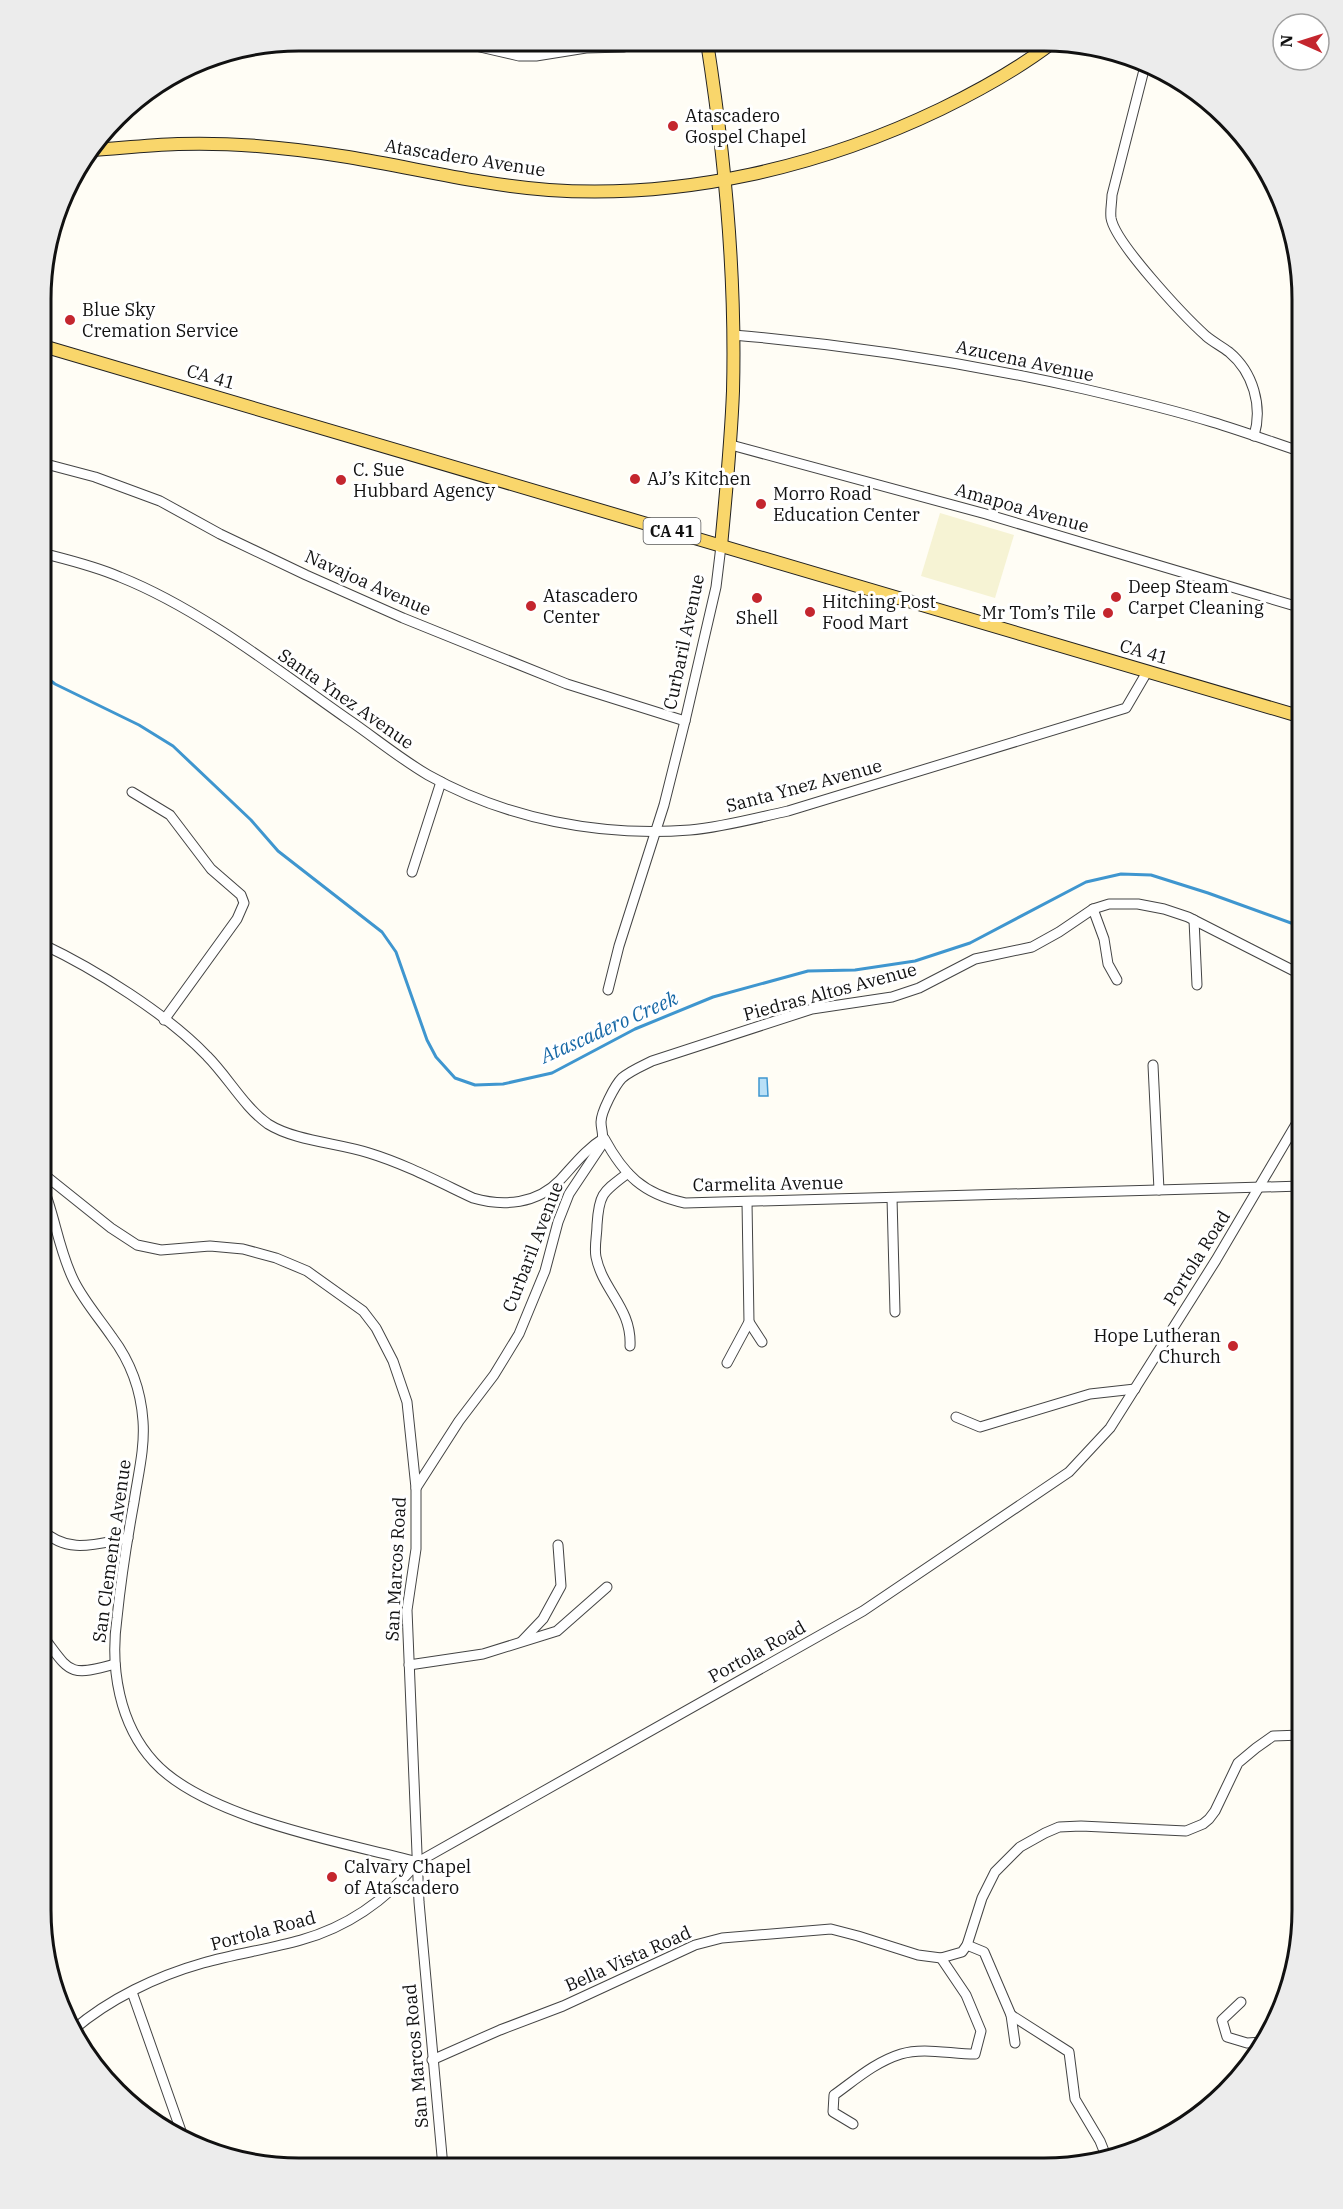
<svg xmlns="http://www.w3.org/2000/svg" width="1343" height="2209" font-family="'IBM Plex Serif',serif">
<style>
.farmland{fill:#f6f3d4}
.water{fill:#b9e0f7;stroke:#3f96cf;stroke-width:1.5}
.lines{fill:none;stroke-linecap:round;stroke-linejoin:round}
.stream{stroke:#3f96cf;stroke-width:3}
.minor-casing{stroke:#444;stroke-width:11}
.major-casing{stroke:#222;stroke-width:14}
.minor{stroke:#fff;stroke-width:9}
.major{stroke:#f9d66b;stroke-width:12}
.poi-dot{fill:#c4262e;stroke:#fff;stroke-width:2}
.labels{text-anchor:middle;stroke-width:6;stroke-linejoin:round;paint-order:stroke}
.shield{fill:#fff;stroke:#585858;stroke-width:1.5}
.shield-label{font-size:16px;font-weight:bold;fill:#111}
.poi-label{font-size:18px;fill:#111;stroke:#fff;text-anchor:start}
.street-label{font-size:18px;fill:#111;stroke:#fff}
.water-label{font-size:20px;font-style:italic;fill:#1768a6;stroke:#fff}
.rim{fill:none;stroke:#111;stroke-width:3}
</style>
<rect width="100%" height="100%" fill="#fffdf5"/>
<!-- farmland -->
<polygon class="farmland" points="940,513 1014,535 995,598 921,576"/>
<!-- water -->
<polygon class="water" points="759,1078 767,1078 768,1096 759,1096"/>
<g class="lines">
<!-- stream -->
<polyline class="stream" points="42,674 55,684 139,725 173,746 251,820 278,851 382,932 396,952 427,1040 436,1057 455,1078 475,1085 503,1084 552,1073 635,1029 713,997 808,971 855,970 915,961 970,943 1086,882 1121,874 1151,875 1208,893 1302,927"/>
<defs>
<g id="minor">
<polyline points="397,41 467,44 519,56 536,56 586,48 624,47 647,42"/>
<path d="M1146,62L1112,195C1112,202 1110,210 1111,218C1115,243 1185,317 1206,336C1213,342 1221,346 1229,352C1253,372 1263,406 1254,436"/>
<path d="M733,335C851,345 968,363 1084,389C1127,399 1170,409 1212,422C1242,431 1272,442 1302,452"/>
<polyline points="731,445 986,514 1302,608"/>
<polyline points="42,463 95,477 160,501 220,534 306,575 403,618 567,684 685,721"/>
<path d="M42,553C69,560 95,566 120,577C200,609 276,669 346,718C374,737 399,758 428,775C506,819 601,837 690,830C724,827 756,818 788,811L1126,708L1147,672"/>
<polyline points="132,792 170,815 211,869 241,895 244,903 237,919 164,1020"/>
<polyline points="412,872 441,782"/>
<polyline points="1093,909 1104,939 1108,964 1117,980"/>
<polyline points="1194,920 1197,985"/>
<path d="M42,944C95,969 167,1014 207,1056C228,1077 244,1107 268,1124C295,1141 338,1143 369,1153C405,1164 439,1182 473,1198C504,1207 537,1204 560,1180C574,1165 586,1149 604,1138C624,1175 643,1194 685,1203L1302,1186"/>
<polyline points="608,990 619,946 664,805 685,721 716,587 721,546"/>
<polyline points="1153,1065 1159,1190"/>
<polyline points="41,1172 111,1228 137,1245 161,1250 210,1246 243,1249 276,1258 307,1271 363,1311 376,1328 393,1361 407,1402 416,1488 416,1549 407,1610 419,1902 443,2167"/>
<path d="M628,1173C603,1192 599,1193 597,1225C597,1235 594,1247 596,1257C603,1291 632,1308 630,1346"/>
<path d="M41,1182C55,1214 58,1249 74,1281C84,1301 99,1318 112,1337C130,1361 141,1391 143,1421C145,1448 138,1475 134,1502C127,1540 121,1579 117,1618C110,1668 119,1724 154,1762C205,1818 345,1843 418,1862"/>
<polyline points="892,1198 895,1312"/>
<polyline points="749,1322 762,1342"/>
<polyline points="727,1363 749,1322 747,1202"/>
<polyline points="956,1417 980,1427 1090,1394 1135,1389"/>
<path d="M416,1488L459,1421L494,1375L519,1334L545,1271L558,1222L569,1194L601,1146C605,1136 601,1131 601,1122C601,1112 615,1085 622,1078C630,1071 642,1066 652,1061L812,1009L892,997L919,988L975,959L1032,947L1059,932L1093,909L1109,904H1138L1164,909L1188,917L1302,975"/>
<path d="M41,1529C68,1555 95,1544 128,1538"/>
<path d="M41,1634C70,1671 66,1678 115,1664"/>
<polyline points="522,1641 543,1619 561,1586 558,1545"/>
<polyline points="409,1665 483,1654 557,1631 607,1587"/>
<polyline points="967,1945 984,1952 1011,2015 1015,2043"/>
<polyline points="132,1992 181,2131"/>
<polyline points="1241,2002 1222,2020 1227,2037 1247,2043 1263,2042"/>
<polyline points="1011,2015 1069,2052 1075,2099 1100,2141 1106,2156"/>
<path d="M73,2030C109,1999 157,1976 203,1963C235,1954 269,1949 301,1940C348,1927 387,1899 418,1862L863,1611L1069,1472L1110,1428L1216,1260L1302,1114"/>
<polyline points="432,2060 500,2030 563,2006 695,1945 722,1938 831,1929 858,1936 918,1955 941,1958 962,1952 967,1945 982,1898 995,1872 1020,1847 1045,1833 1059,1827 1081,1826 1186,1831 1203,1824 1209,1819 1215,1811 1238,1763 1256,1748 1273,1736 1302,1735"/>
<path d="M853,2124L833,2112L834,2095C855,2080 875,2062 901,2054C923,2047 951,2054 975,2054L981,2031L966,1995L941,1958"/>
</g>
<g id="major">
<path d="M707,42C725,157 736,275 733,391C731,443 726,494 721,546"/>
<path d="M94,150C122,148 150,145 178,144C234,142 292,148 348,157C415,168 481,185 549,190C684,199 820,167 941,109C980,90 1018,69 1052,43"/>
<polyline points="43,346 1302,717"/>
</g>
</defs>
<!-- minor casing -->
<use href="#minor" class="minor-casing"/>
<!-- major casing -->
<use href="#major" class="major-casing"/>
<!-- minor -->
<use href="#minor" class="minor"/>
<!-- major -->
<use href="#major" class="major"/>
</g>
<!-- markers -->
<g class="poi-dot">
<circle cx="673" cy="126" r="6"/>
<circle cx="70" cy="320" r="6"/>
<circle cx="635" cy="479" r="6"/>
<circle cx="341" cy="480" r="6"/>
<circle cx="761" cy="504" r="6"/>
<circle cx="1116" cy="597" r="6"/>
<circle cx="757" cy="598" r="6"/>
<circle cx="531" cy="606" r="6"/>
<circle cx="810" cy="612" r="6"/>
<circle cx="1108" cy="613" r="6"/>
<circle cx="1233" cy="1346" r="6"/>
<circle cx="332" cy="1877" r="6"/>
</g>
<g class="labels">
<!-- shield labels -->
<rect class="shield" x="643.5" y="518" width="57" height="26" rx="4.5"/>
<g class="shield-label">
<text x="672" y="537">CA 41</text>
</g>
<!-- poi labels -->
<g class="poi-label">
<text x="685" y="122">Atascadero<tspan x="685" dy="21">Gospel Chapel</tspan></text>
<text x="82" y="316">Blue Sky<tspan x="82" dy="21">Cremation Service</tspan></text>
<text x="353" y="476">C. Sue<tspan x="353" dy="21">Hubbard Agency</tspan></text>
<text x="647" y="485">AJ’s Kitchen</text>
<text x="773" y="500">Morro Road<tspan x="773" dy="21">Education Center</tspan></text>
<text x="1128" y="593">Deep Steam<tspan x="1128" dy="21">Carpet Cleaning</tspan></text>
<text x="543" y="602">Atascadero<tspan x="543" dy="21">Center</tspan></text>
<text x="822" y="608">Hitching Post<tspan x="822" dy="21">Food Mart</tspan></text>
<text x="1096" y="619" text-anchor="end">Mr Tom’s Tile</text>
<text x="757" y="624" text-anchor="middle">Shell</text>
<text x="1221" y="1342" text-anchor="end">Hope Lutheran<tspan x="1221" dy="21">Church</tspan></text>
<text x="344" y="1873">Calvary Chapel<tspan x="344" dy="21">of Atascadero</tspan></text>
</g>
<!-- street labels -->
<g class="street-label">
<text transform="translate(465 158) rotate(9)" y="6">Atascadero Avenue</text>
<text transform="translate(1025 361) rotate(12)" y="6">Azucena Avenue</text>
<text transform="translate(211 377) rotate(16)" y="6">CA 41</text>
<text transform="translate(1022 508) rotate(16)" y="6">Amapoa Avenue</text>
<text transform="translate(368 583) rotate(24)" y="6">Navajoa Avenue</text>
<text transform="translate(684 642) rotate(-78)" y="6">Curbaril Avenue</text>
<text transform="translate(1144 652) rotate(16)" y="6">CA 41</text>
<text transform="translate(346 699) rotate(35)" y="6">Santa Ynez Avenue</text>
<text transform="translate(804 786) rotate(-15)" y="6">Santa Ynez Avenue</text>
<text transform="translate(830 992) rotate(-15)" y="6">Piedras Altos Avenue</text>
<text transform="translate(768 1184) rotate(-1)" y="6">Carmelita Avenue</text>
<text transform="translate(533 1247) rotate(-69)" y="6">Curbaril Avenue</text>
<text transform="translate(1197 1258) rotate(-58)" y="6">Portola Road</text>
<text transform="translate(112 1551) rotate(-82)" y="6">San Clemente Avenue</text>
<text transform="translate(396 1569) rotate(-87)" y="6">San Marcos Road</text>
<text transform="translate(757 1652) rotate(-29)" y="6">Portola Road</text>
<text transform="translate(263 1931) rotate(-15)" y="6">Portola Road</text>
<text transform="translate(628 1959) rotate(-24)" y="6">Bella Vista Road</text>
<text transform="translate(416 2056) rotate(-95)" y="6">San Marcos Road</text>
</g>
<!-- water labels -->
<g class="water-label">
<text transform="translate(609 1027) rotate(-24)" y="7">Atascadero Creek</text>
</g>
</g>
<!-- crop -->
<path d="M0 0H1343V2209H0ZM299 51H1044A248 248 0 0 1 1292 299V1910A248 248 0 0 1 1044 2158H299A248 248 0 0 1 51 1910V299A248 248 0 0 1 299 51Z" fill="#ececec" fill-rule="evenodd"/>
<path class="rim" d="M299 51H1044A248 248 0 0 1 1292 299V1910A248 248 0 0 1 1044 2158H299A248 248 0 0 1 51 1910V299A248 248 0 0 1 299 51Z"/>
<!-- north arrow -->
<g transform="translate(1301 42) rotate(273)"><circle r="28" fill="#ffffff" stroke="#a0a0a0" stroke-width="1.5"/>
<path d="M0-4.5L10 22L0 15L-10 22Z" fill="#c4262e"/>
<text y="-9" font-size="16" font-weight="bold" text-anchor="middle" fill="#111111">N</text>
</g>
</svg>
